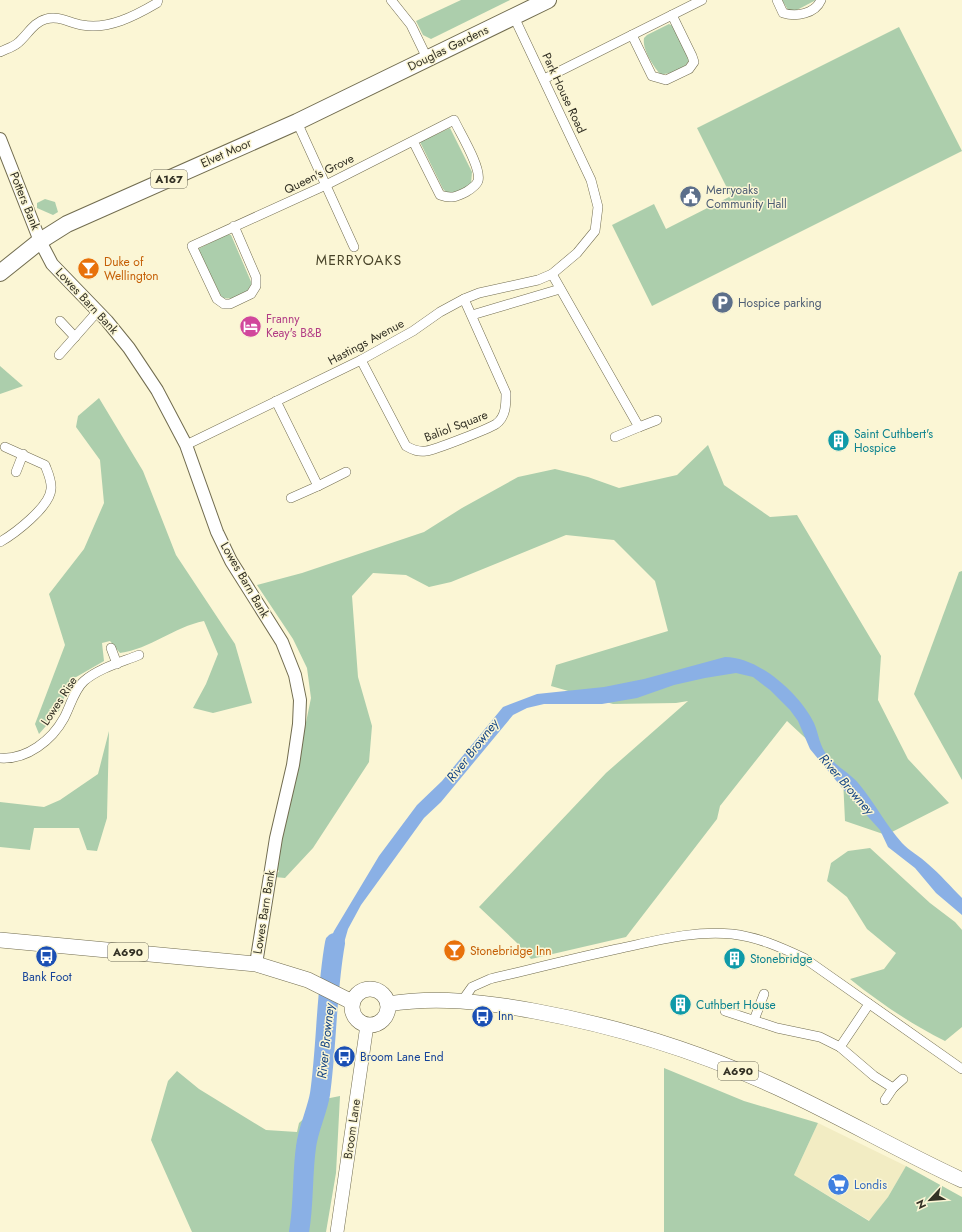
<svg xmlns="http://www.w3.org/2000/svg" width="962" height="1232" font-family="Jost,sans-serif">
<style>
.built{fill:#f2ecc3}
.green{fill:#acceac}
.water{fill:#8ab0e5}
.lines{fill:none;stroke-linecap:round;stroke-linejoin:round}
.river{stroke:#8ab0e5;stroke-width:20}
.minor-casing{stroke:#716c4f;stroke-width:10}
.tertiary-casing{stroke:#716c4f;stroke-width:14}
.secondary-casing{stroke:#716c4f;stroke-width:14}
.primary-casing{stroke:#716c4f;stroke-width:16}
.trunk-casing{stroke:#716c4f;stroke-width:18}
.minor{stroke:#fff;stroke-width:9}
.tertiary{stroke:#fff;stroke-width:12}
.secondary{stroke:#fff;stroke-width:13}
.primary{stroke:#fff;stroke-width:15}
.trunk{stroke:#fff;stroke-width:16}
.labels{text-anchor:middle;stroke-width:3;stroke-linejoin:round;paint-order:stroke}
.shield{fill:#fbf6d5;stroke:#6f6c5a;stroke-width:1}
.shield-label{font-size:11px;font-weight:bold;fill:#333125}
.street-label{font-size:12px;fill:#333125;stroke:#fbf6d5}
.service-label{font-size:12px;fill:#4e5e75;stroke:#fbf6d5;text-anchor:start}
.food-label{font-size:12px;fill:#c56008;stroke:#fbf6d5;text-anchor:start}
.hotel-label{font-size:12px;fill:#b23c85;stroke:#fbf6d5;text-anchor:start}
.culture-label{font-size:12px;fill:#0d838f;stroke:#fbf6d5;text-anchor:start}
.transit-label{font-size:12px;fill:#164399;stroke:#fbf6d5;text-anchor:start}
.shop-label{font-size:12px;fill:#366cbe;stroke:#fbf6d5;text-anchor:start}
.water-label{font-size:13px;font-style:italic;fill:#164685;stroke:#fbf6d5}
.quarter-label{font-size:14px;letter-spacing:1px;fill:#4a452a;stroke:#fbf6d5}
</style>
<rect width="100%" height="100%" fill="#fbf6d5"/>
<!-- built -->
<polygon class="built" points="818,1123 906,1166 888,1197 870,1221 794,1175"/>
<!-- green -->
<g class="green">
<polygon points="461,0 510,0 431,39 423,35 416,21"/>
<polygon points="782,0 816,0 795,11 788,10"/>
<path d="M669,24L673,26L689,58C689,68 669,75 660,74C653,66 642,49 644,38L647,35Z"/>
<polygon points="899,27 962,151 652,306 612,225 654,204 666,229 731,196 697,128"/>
<polygon points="450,128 472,172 471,184 456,193 448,194 443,189 420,142"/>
<polygon points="45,199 55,202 58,212 53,215 37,208 37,203"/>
<path d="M228,234L231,235L252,284C247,295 234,300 222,298L198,249Z"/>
<polygon points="0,366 23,386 0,394"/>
<path d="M99,398L143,471L176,555L235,644L252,703L213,713L193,708L206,684L218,654L204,621C174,627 150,649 120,653L110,641L102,643L104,661L71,680L59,711L39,734L35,724L65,645L49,594L84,549L104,503L100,460L76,427L78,416Z"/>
<polygon points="708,445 724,485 770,517 797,515 881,656 878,700 908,759 949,803 886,835 845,821 843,779 815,747 787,721 720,806 717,819 626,937 531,959 516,942 479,907 606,773 688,701 676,703 613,704 551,686 556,665 668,631 655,581 614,540 566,535 451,582 429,587 406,575 373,573 352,596 358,677 372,726 369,762 313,848 285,878 275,877 279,871 276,868 311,698 307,668 293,639 257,585 302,573 424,532 462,508 518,477 555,469 588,477 619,488 677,475"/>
<polygon points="962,571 962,780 914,694 959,572"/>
<polygon points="109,731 107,818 97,851 87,850 79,828 34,828 30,850 0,847 0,802 44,807 60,800 98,774"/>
<path d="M870,848L930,903L955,922L962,930V1027L945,1041C911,1024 880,1003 850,979L884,969L896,953L867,929L847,897L827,881L831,863L848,851Z"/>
<polygon points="664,1068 744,1101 818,1123 794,1175 869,1221 888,1197 906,1166 962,1197 962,1232 664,1232"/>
<polygon points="177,1071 199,1089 266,1130 297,1132 299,1123 325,1099 340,1096 336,1173 326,1232 192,1232 151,1140 168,1081"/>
</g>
<!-- water -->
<path class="water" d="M725,657C759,657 800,694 814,723C819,734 819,746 828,756C837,767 850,773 859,784C874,802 886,825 902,843C909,851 920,856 928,864C940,874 951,887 962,898V915L936,893L915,868L888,847L880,830L843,789L810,749L798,721L790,710L770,690L753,677L736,673L705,678L674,685L637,698L602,704H544L527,708L513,715L441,802L424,818L361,905L348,929L342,950L339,972L324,968L325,952L334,931L379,856L417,805L442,781L503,707L537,694L604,687L644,679Z"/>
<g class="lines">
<!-- river -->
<path class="river" d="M299,1232C304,1204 302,1175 306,1147C308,1129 317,1112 320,1094C327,1044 326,993 335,943"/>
<defs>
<g id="minor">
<polyline points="391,0 411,25 427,58"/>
<path d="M777,0L783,13C796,17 815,14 821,0"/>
<polyline points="632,35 652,76 666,80 689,69 694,62 692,56 672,15"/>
<path d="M0,52C6,49 14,47 19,42C28,34 34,22 46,19C58,15 70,23 82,25C108,30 135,16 157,3L158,0"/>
<polyline points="544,79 702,0"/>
<polyline points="297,122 354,247"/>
<path d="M234,226L256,277V286L251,294L230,304H224L217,299L192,246L326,185L454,120C460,133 482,168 478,181C476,186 471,189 466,192C456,197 451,199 440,195L413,141"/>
<polyline points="552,274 639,427 657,420"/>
<polyline points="472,315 560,289"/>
<polyline points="60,321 75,337"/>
<polyline points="59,355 97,312"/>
<path d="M361,360L406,446C413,450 418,452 426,451C435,450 488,429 496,424C506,417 506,404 506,393L464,299"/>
<polyline points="276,401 318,486 346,472"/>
<polyline points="615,437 639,427"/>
<polyline points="186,445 361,360 413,331 440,312 464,299 479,293 538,280 552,274 577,253 595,231 598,207 591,180 514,17"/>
<polyline points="16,472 23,454"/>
<polyline points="291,498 318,486"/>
<path d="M0,542C14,534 50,507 51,489C52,481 48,473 45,465L5,447"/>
<polyline points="111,648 117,664"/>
<path d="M0,758C27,760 52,740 64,718C70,707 74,690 84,681C99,668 122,662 139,655"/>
<path d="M462,1001L472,987L490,979C532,969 575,958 617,949C655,941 694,930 732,934C758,937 780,947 804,958L962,1069"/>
<polyline points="725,1011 777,1028 820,1037 840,1047 874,1076 893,1088"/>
<polyline points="754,1020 764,994"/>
<polyline points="840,1047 869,1004"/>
<polyline points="885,1100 893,1088 903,1079"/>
</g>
<polyline id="tertiary" points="0,139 40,241 52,264 107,321 129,348 157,390 186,445 217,532 231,561 282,642 295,675 300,700 299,724 293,765 276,838 256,964"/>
<polyline id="secondary" points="337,1232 367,1025"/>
<g id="primary">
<polyline points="0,940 256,964 308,980 352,1002"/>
<circle cx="370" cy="1007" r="18"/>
<path d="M388,1004C437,996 485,1002 534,1011C616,1026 700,1052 776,1087C839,1116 899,1151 962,1180"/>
</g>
<polyline id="trunk" points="0,273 40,241 67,224 297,122 548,0"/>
</defs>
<!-- minor casing -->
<use href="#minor" class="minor-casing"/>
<!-- tertiary casing -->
<use href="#tertiary" class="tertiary-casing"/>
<!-- secondary casing -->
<use href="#secondary" class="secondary-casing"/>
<!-- primary casing -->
<use href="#primary" class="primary-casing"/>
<!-- trunk casing -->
<use href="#trunk" class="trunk-casing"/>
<!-- minor -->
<use href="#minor" class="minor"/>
<!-- tertiary -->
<use href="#tertiary" class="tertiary"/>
<!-- secondary -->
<use href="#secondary" class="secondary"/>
<!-- primary -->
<use href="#primary" class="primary"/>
<!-- trunk -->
<use href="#trunk" class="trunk"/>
</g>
<!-- icons -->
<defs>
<symbol id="civic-disc" viewBox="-11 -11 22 22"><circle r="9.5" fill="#5c6f8a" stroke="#fbf6d5"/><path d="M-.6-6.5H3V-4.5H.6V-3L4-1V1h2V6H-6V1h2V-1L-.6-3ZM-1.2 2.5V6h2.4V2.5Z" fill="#fff"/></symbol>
<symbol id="bar-disc" viewBox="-11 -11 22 22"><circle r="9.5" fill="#e8710a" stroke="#fbf6d5"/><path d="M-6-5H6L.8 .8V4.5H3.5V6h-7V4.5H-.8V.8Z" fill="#fff"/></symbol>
<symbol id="parking-disc" viewBox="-11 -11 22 22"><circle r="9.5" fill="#5c6f8a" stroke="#fbf6d5"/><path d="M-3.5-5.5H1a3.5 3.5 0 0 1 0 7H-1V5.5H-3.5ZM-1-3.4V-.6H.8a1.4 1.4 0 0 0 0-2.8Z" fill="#fff"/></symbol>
<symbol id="hotel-disc" viewBox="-11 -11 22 22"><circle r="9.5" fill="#d1479c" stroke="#fbf6d5"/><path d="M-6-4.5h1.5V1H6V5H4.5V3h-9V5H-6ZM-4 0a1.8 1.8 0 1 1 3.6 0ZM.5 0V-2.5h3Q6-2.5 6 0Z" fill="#fff"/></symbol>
<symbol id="building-disc" viewBox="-11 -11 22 22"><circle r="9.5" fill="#0f9aa8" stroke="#fbf6d5"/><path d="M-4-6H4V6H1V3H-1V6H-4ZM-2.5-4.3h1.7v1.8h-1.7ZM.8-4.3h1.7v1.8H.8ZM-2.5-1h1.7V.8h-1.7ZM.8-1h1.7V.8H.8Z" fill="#fff"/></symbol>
<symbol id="bus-disc" viewBox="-11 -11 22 22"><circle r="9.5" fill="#1a4fb4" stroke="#fbf6d5"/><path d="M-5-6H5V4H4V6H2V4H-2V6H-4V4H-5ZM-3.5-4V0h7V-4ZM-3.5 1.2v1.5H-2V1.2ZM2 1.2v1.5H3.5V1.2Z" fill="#fff"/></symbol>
<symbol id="supermarket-disc" viewBox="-11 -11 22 22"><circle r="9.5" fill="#3f7fe0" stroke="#fbf6d5"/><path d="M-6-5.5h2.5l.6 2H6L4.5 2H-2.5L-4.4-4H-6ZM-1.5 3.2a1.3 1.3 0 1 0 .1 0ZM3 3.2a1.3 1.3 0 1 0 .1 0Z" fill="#fff"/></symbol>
</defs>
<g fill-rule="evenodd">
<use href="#civic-disc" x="678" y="184" width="25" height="25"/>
<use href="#bar-disc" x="76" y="256" width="25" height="25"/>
<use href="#parking-disc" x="710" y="290" width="25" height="25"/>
<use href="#hotel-disc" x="238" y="314" width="25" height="25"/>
<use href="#building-disc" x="826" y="428" width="25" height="25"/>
<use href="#bar-disc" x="442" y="938" width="25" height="25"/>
<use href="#bus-disc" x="34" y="944" width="25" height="25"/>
<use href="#building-disc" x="722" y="946" width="25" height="25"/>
<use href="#building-disc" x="668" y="992" width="25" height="25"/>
<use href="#bus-disc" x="470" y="1004" width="25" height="25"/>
<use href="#bus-disc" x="332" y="1044" width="25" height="25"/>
<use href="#supermarket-disc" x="826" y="1172" width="25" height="25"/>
</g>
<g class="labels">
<!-- shield labels -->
<g class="shield">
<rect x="151" y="170" width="36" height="18" rx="3"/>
<rect x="108" y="943" width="40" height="18" rx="3"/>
<rect x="718" y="1062" width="40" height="18" rx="3"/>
</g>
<g class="shield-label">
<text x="169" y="183">A167</text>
<text x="128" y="956">A690</text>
<text x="738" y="1075">A690</text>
</g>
<!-- street labels -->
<g class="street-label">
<text transform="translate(448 48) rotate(-26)" y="4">Douglas Gardens</text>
<text transform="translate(564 93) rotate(65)" y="4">Park House Road</text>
<text transform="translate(226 153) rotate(-24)" y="4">Elvet Moor</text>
<text transform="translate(319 174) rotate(-26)" y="4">Queen's Grove</text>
<text transform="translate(25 201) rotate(68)" y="4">Potters Bank</text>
<text transform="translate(87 301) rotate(47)" y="4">Lowes Barn Bank</text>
<text transform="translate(366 342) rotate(-28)" y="4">Hastings Avenue</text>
<text transform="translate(456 426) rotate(-21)" y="4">Baliol Square</text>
<text transform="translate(245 580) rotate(60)" y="4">Lowes Barn Bank</text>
<text transform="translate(59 701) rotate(-57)" y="4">Lowes Rise</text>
<text transform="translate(264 912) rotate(-81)" y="4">Lowes Barn Bank</text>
<text transform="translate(352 1129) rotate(-82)" y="4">Broom Lane</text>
</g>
<!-- service labels -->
<g class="service-label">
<text x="706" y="194">Merryoaks<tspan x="706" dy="14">Community Hall</tspan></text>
<text x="738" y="307">Hospice parking</text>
</g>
<!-- food labels -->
<g class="food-label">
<text x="104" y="266">Duke of<tspan x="104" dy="14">Wellington</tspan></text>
<text x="470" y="955">Stonebridge Inn</text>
</g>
<!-- hotel labels -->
<g class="hotel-label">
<text x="266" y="323">Franny<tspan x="266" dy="14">Keay's B&amp;B</tspan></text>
</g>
<!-- culture labels -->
<g class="culture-label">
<text x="854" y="438">Saint Cuthbert's<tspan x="854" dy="14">Hospice</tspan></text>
<text x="750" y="963">Stonebridge</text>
<text x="696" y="1009">Cuthbert House</text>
</g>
<!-- transit labels -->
<g class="transit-label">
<text x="47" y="981" text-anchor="middle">Bank Foot</text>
<text x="498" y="1020">Inn</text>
<text x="360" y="1061">Broom Lane End</text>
</g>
<!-- shop labels -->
<g class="shop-label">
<text x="854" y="1189">Londis</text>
</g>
<!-- water labels -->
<g class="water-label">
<text transform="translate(472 750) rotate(-52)" y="5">River Browney</text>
<text transform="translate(847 784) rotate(49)" y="5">River Browney</text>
<text transform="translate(325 1041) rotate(-84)" y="5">River Browney</text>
</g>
<!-- quarter labels -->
<g class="quarter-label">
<text x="359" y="265">MERRYOAKS</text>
</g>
</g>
<!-- north arrow -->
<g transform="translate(930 1200) rotate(244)" stroke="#fbf6d5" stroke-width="3" paint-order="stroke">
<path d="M0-3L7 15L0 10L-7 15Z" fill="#333125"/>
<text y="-6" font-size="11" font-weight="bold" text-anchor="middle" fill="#333125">N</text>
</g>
</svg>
